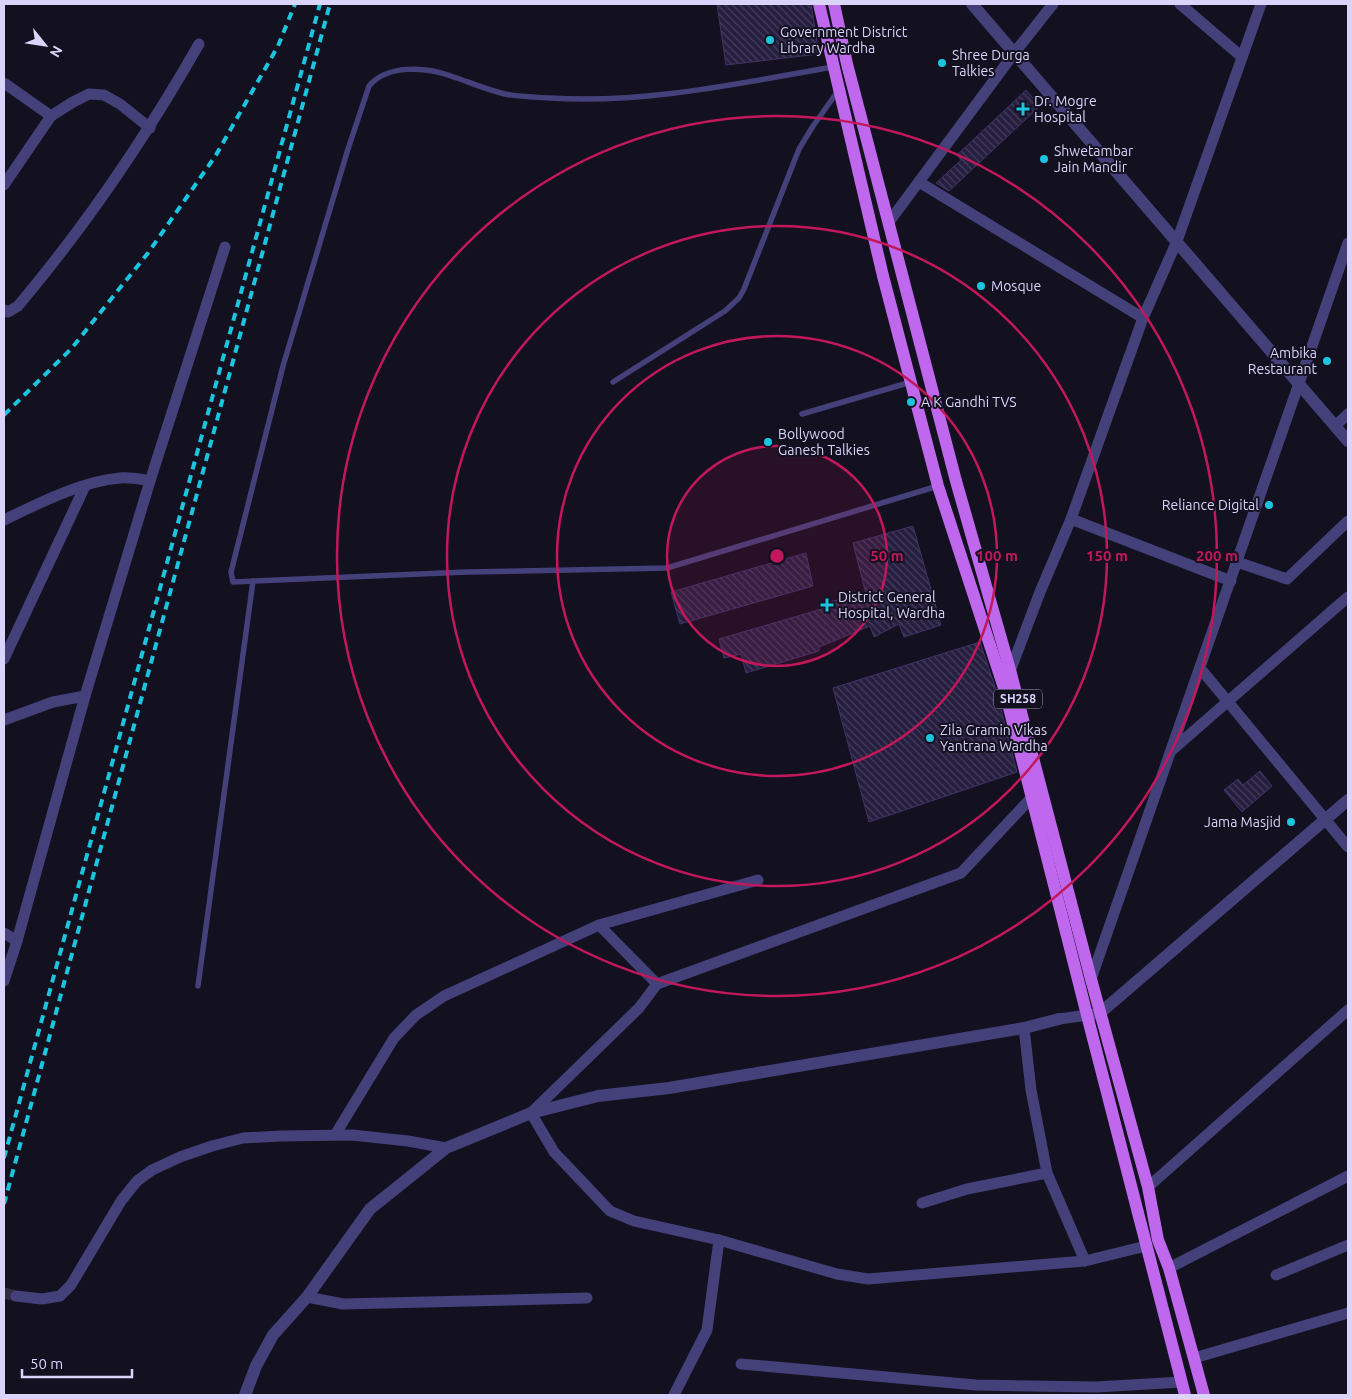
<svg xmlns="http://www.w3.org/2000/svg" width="1352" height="1399" font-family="Ubuntu,sans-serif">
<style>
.building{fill:url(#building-back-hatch);stroke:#3f3368}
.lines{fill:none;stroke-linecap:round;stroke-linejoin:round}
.minor-tunnel{stroke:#312d41;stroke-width:11;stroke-dasharray:11 5.5;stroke-linecap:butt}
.service{stroke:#44407a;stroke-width:5.5}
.minor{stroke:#44407a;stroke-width:11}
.tertiary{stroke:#44407a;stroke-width:12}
.primary{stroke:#bf68ed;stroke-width:12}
.rail{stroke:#1bc5df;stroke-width:4;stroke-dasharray:8 6;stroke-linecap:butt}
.ring{fill:none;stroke:#c2185b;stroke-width:2.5}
.poi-dot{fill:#1bc5df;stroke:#131020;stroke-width:2}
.labels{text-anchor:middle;stroke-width:4;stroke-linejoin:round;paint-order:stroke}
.shield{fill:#131020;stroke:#9e99b9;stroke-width:1}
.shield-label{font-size:12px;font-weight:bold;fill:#dad4fa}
.poi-label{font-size:14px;fill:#dad4fa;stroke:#131020;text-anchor:start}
.centre{fill:#c2185b;stroke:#131020;stroke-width:2.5}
.ring-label{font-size:15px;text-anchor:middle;font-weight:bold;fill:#c2185b;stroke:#131020;stroke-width:4;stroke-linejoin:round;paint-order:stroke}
</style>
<defs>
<pattern id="building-back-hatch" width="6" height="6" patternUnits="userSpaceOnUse" patternTransform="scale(1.25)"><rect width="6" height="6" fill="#261e3f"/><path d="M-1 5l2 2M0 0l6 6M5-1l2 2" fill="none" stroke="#453e5c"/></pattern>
</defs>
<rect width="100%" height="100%" fill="#131020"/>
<!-- building -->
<g class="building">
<polygon points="717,4 811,4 819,54 726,65"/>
<polygon points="1026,90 1040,106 949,191 936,183 961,160 957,155"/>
<polygon points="913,526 941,625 904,637 899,624 874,637 870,626 819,647 819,651 746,673 741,654 724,658 719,639 825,608 824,603 866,594 853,543"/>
<polygon points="806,553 813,586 680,624 671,592"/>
<polygon points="980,642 996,690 1017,772 869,822 833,688"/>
<polygon points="1260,771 1272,786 1242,812 1224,790 1238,779 1243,785"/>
</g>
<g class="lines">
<!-- minor-tunnel -->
<polyline class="minor-tunnel" points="4,1293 16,1296"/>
<!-- service -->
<g class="service">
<path d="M833,67C740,83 645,104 550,98C535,97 520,97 505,94C487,90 469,82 451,76C427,67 387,64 369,86L348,149L283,366L231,572L233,582L467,572L667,568L938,486"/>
<polyline points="613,382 725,311 739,298 744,289 799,149 813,126 838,91"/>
<polyline points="802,414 911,382"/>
<polyline points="198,986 253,581"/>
</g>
<!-- minor -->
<g class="minor">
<polyline points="1180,4 1242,57"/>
<polyline points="4,83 51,116"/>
<polyline points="919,182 1143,318"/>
<polyline points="4,185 51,116 73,102 89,94 104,95 120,104 150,128"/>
<polyline points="889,222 1015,52 1053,4"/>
<path d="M4,310L8,312L18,306C87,224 146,137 199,44"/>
<polyline points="1335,426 1348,414"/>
<polyline points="1071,519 1231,581"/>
<path d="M4,520C37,504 82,481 120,478C130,477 140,479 150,481"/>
<polyline points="1237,562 1287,579 1348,521"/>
<polyline points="4,659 85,486"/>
<polyline points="1200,668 1348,847"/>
<polyline points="1009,674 1040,592 1071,519 1143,318 1177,241 1261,4"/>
<polyline points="4,720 53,702 85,696"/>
<polyline points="1172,750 1348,597"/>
<polyline points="599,925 657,984 639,1008 531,1113 554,1152 610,1211 634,1221 719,1240 837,1274 868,1279 1085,1261 1146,1246"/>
<polyline points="4,933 17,941"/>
<polyline points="1091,979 1348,243"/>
<polyline points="4,981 17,941 85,696 150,481 225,247"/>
<polyline points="657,984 961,873 1032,797"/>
<polyline points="1059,1019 1095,1014"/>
<polyline points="1024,1028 1031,1090 1047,1173 1085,1261"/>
<polyline points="335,1135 394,1038 416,1015 444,996 599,925 758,880"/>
<polyline points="1148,1187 1348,1010"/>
<polyline points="922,1203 967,1189 1047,1173"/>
<polyline points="1169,1268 1348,1176"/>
<polyline points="1276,1275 1348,1245"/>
<polyline points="16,1296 42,1299 60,1296 71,1285 121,1201 137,1181 152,1170 180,1157 212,1146 243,1138 280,1136 352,1135 408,1141 446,1148"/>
<polyline points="307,1297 343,1304 587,1298"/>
<polyline points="1194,1358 1348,1313"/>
<polyline points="741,1364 976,1385 1096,1387 1182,1382"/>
<polyline points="674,1395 707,1330 719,1240"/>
</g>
<!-- tertiary -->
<g class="tertiary">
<polyline points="972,4 1348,441"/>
<polyline points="1100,1013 1348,800"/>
<polyline points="245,1395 256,1366 273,1335 307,1297 370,1209 446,1148 531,1113 598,1096 669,1088 1024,1028 1059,1019"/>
</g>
<!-- primary -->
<g class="primary">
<polyline points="819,4 883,276 938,486 1004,688 1087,1015 1185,1395"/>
<polyline points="834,4 847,64 956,481 1010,670 1091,979 1148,1187 1158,1240 1169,1268 1204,1395"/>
</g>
<!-- rail -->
<g class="rail">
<polyline points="4,415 71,349 148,253 216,155 278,46 295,4"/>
<polyline points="4,1158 320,4"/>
<polyline points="4,1204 330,4"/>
</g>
</g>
<!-- distance rings -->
<circle cx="777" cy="556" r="110" fill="#c2185b" fill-opacity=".12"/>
<g class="ring">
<circle cx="777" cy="556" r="110"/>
<circle cx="777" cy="556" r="220"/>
<circle cx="777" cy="556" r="330"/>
<circle cx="777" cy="556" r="440"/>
</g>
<!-- markers -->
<g class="poi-dot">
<circle cx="770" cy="40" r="5"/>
<circle cx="942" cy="63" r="5"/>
<path d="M1020.5 101.5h5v5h5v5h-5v5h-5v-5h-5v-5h5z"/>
<circle cx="1044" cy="159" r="5"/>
<circle cx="981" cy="286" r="5"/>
<circle cx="1327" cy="361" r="5"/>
<circle cx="911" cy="402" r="5"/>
<circle cx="768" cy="442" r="5"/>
<circle cx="1269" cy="505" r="5"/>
<path d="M824.5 597.5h5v5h5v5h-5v5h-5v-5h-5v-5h5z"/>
<circle cx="930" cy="738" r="5"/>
<circle cx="1291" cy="822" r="5"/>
</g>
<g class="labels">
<!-- shield labels -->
<rect class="shield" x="994" y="689.5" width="48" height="19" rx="4"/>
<g class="shield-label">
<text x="1018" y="703">SH258</text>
</g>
<!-- poi labels -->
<g class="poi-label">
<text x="780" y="37">Government District<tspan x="780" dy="16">Library Wardha</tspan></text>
<text x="952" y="60">Shree Durga<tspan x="952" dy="16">Talkies</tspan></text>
<text x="1034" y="106">Dr. Mogre<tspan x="1034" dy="16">Hospital</tspan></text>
<text x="1054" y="156">Shwetambar<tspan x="1054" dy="16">Jain Mandir</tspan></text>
<text x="991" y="291">Mosque</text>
<text x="1317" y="358" text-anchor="end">Ambika<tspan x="1317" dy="16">Restaurant</tspan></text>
<text x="921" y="407">A K Gandhi TVS</text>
<text x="778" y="439">Bollywood<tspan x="778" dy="16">Ganesh Talkies</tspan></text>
<text x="1259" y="510" text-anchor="end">Reliance Digital</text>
<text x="838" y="602">District General<tspan x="838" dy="16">Hospital, Wardha</tspan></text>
<text x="940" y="735">Zila Gramin Vikas<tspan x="940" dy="16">Yantrana Wardha</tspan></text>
<text x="1281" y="827" text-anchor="end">Jama Masjid</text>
</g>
</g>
<circle cx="777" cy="556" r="8" class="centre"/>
<g class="ring-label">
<text x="887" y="561">50 m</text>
<text x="997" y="561">100 m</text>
<text x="1107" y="561">150 m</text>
<text x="1217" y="561">200 m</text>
</g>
<!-- border -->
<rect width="1352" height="1399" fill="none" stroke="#dad4fa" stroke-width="10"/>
<!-- north arrow -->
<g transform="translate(45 45) rotate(120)" stroke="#131020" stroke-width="4" paint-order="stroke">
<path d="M0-4L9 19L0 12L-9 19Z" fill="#dad4fa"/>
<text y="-8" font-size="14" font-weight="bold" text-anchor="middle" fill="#dad4fa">N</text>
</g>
<!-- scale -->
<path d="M22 1369v8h110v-8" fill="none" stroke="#dad4fa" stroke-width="2.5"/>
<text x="30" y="1369" font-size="15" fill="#dad4fa" stroke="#131020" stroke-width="4" paint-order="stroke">50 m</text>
</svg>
